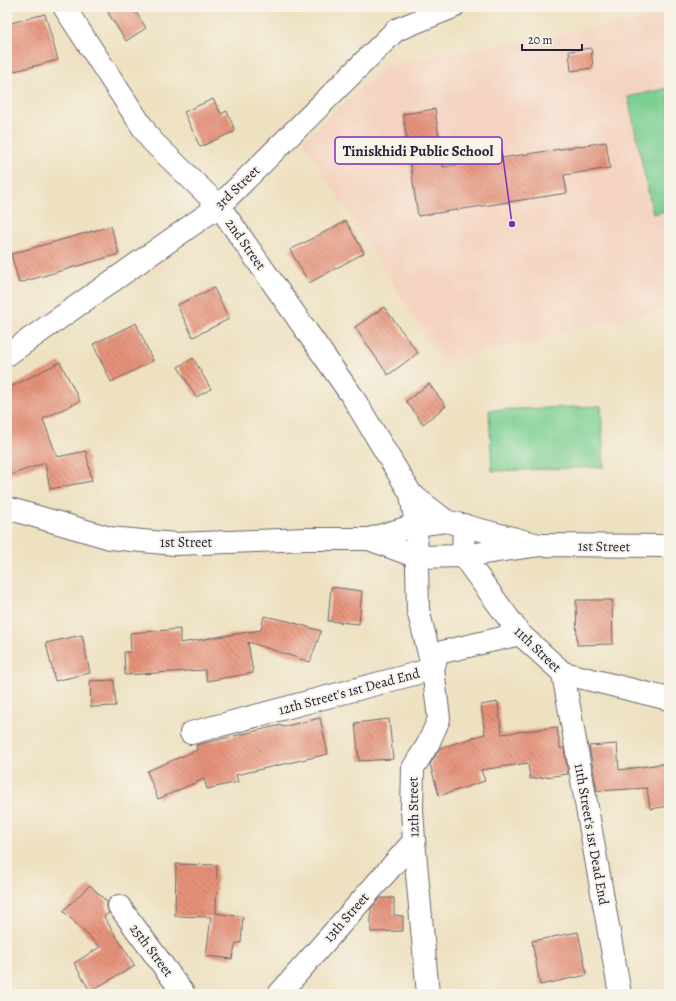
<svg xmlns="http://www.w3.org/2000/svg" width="676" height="1001" font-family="Alegreya,serif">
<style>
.built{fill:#f4d3c0}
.green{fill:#7bcf92;stroke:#4e7866}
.building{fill:url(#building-back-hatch)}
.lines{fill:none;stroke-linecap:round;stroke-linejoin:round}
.minor-casing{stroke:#69656a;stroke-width:24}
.major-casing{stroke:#69656a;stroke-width:24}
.minor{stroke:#fff;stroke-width:22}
.major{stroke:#fff;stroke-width:22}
.labels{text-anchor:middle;stroke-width:4;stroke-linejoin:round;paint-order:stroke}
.street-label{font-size:14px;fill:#22223b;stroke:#f7f3e8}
.leader{fill:none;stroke:#7b2cbf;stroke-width:1.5}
.callout-dot{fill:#7b2cbf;stroke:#f7f3e8;stroke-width:1.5}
.callout{fill:#f7f3e8;stroke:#7b2cbf;stroke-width:1.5}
.callout-label{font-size:15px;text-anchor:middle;font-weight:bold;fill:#22223b}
</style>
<defs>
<pattern id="building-back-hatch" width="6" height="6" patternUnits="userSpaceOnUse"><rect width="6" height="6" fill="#e69279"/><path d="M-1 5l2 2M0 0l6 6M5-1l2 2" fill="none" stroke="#ba7764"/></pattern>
</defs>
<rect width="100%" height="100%" fill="#f7f3e8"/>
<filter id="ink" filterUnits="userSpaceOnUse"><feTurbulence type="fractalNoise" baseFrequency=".025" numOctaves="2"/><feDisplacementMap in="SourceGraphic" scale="8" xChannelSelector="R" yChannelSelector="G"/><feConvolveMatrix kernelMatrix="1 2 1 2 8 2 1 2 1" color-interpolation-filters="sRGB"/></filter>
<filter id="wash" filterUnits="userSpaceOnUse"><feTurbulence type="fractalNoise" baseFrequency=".012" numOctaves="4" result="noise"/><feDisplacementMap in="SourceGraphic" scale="16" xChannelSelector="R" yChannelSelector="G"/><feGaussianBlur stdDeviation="0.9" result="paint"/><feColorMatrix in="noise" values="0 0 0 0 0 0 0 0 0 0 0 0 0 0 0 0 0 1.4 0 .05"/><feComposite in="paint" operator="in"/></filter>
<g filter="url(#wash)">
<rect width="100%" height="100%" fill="#eee1c1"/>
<!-- built -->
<polygon class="built" points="669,14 669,307 442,362 303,141 386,65"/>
<!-- green -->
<g class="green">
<polygon points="669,88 669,210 653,214 628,97"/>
<polygon points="601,406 604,467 492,471 489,410"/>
</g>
<g id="blocks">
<!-- building -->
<g class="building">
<polygon points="117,7 133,7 146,28 126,41 108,13"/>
<polygon points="45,14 58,60 7,73 7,24"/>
<polygon points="591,48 593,68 571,71 569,51"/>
<polygon points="213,99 221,114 227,111 235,131 200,147 184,112"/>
<polygon points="435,109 443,167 606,142 610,168 564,175 567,193 418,216 403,114"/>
<polygon points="346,221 364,253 309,283 290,250"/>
<polygon points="111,226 119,254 19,283 11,254"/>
<polygon points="214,288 229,319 193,337 177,305"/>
<polygon points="384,307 418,353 388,375 355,327"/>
<polygon points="136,323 153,361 111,382 93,344"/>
<polygon points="193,358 211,389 196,397 178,367"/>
<polygon points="60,362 80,401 43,419 57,457 86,451 92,481 50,489 45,463 7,476 7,389"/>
<polygon points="429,384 446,406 423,424 406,401"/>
<polygon points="331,587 362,591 359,624 328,621"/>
<polygon points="576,600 612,600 613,644 577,645"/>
<polygon points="264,616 288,621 321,631 310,662 248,642 253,673 207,681 205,670 125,675 124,652 131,652 130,633 180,629 180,643 261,630"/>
<polygon points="82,635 90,673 55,681 46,643"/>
<polygon points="114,680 116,706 91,707 90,681"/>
<polygon points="498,702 502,734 557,727 560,748 564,748 568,774 530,779 528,763 481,770 485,781 439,796 430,764 440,748 485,734 481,705"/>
<polygon points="320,718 328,754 236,775 238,782 207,789 204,779 158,799 147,771 197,750 196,745 281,725 282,727"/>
<polygon points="389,719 393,759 359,761 355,723"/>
<polygon points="617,744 619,770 669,763 669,806 650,809 647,788 597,791 589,746"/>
<polygon points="176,864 217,865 216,913 243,917 241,943 236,943 232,959 206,956 211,917 175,916"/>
<polygon points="90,885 107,902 107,908 109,913 104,917 135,966 90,991 74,963 100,947 63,911"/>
<polygon points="380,898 394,898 394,915 403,916 403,931 371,932 371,908"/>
<polygon points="578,932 587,975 540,985 532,941"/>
</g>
</g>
</g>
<g filter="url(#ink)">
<use href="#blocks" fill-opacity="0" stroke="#69656a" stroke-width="1"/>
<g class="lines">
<defs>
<g id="minor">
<polyline points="64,7 151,140 219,206 352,396 411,494 416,525 418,610 433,669 439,719 428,744 413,768 412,809 414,841 428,994"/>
<polyline points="7,355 219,206 396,30 453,7"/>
<polyline points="411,494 446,521"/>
<polyline points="464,525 463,556 520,634 563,673 669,699"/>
<polyline points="563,673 620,994"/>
<polyline points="191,733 433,669 438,653 520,634"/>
<polyline points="119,906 184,994"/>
<polyline points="279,994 414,841"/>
</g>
<g id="major">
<polyline points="7,508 110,538 175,544 307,539 369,539 416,525 446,521 539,545"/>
<polyline points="369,539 417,557 463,556 539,545 669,546"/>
</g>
</defs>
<!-- minor casing -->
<use href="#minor" class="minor-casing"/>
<!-- major casing -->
<use href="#major" class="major-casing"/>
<!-- minor -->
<use href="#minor" class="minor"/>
<!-- major -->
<use href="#major" class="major"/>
</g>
</g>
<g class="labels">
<!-- street labels -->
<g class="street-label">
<text transform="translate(237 187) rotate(-44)" y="5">3rd Street</text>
<text transform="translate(246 244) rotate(55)" y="5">2nd Street</text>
<text x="186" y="547">1st Street</text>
<text transform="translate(604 546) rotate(1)" y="5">1st Street</text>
<text transform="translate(538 649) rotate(44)" y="5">11th Street</text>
<text transform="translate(349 691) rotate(-15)" y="5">12th Street's 1st Dead End</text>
<text transform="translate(413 807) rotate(-91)" y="5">12th Street</text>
<text transform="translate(592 834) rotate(80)" y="5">11th Street's 1st Dead End</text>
<text transform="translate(346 917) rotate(-49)" y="5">13th Street</text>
<text transform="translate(152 950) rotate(53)" y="5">25th Street</text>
</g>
</g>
<!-- callouts -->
<path class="leader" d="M512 224L502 150"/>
<circle class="callout-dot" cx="512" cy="224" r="4"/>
<rect class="callout" x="335" y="137" width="167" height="27" rx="4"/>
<g class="callout-label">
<text x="418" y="156">Tiniskhidi Public School</text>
</g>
<!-- margin -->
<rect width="676" height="1001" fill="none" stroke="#f7f3e8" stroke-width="24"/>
<!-- scale -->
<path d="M522 44v6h60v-6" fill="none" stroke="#22223b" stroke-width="2"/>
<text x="528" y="44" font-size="12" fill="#22223b" stroke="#f7f3e8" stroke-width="3" paint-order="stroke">20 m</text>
</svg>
